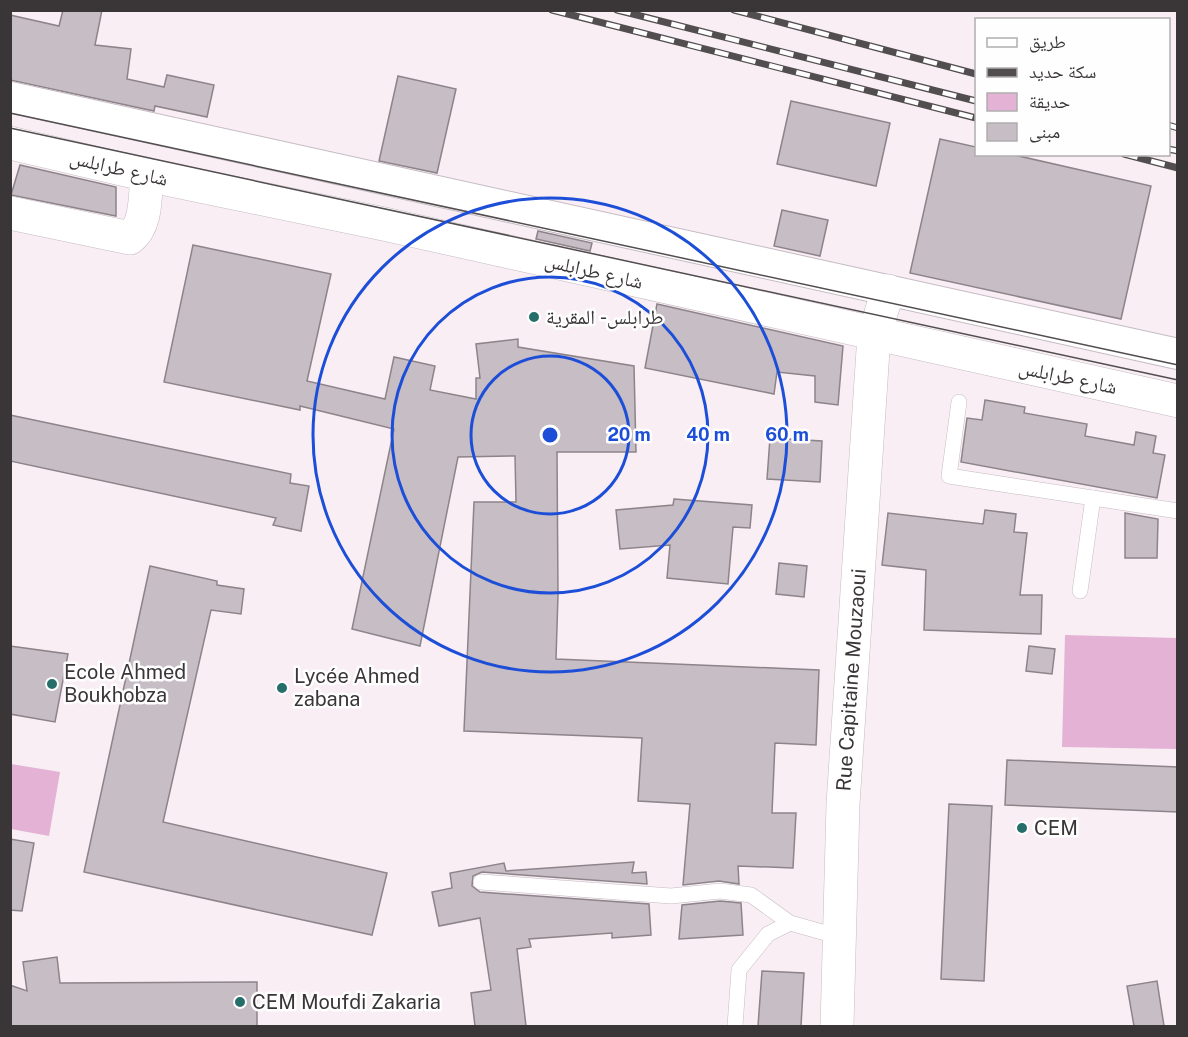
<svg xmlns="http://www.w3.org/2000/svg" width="1188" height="1037" font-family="'Public Sans','Noto Naskh Arabic',sans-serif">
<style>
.green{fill:#e4b2d5}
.building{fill:#c7bdc4;stroke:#8d848a;stroke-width:1.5}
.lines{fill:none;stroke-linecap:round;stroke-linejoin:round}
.lane-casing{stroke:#c5bbc2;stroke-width:16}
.street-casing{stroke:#c5bbc2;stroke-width:32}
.secondary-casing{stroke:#c5bbc2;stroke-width:34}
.lane{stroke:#fff;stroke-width:15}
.street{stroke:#fff;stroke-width:30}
.secondary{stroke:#fff;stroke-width:33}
.tram{stroke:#524d4f;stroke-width:1.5}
.rail-casing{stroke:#524d4f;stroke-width:7}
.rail{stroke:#fefefe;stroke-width:4.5;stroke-dasharray:14;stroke-linecap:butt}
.ring{fill:none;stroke:#1d4ed8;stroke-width:3}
.poi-dot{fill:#256e69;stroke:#fefefe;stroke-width:2}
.labels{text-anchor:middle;stroke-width:5;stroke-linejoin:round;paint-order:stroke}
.street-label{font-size:20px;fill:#3a3638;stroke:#fefefe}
.poi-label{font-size:20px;fill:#3a3638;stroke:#fefefe;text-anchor:start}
.centre{fill:#1d4ed8;stroke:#fefefe;stroke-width:3}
.ring-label{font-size:18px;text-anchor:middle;font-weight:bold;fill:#1d4ed8;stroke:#fefefe;stroke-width:5;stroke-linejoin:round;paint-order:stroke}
</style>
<rect width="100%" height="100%" fill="#f8eef4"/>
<!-- green -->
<g class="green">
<polygon points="1065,635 1177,638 1177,749 1062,747"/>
<polygon points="11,764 60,772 49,836 11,829"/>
</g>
<!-- building -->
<g class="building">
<polygon points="63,10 102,10 95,45 131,49 127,79 164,87 167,75 214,85 207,117 155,106 154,111 10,80 10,15 59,26"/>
<polygon points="398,76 456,89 437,173 379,161"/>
<polygon points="791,101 890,123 876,186 777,164"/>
<polygon points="940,139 976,147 976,154 1010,154 1151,186 1121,319 910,273"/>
<polygon points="20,165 116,187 116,216 11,195"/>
<polygon points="782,210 828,220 820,256 774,246"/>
<polygon points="538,231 592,243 590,251 536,239"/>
<polygon points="193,245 331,274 307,381 385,399 394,357 435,366 430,390 476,399 476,378 480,378 476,344 518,339 518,347 634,366 636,452 557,452 558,595 556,659 819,670 816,745 775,743 772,813 796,813 793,868 738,866 739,884 719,881 683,885 690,804 638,801 642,738 464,731 474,502 516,502 515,456 458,457 420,646 352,629 394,429 300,406 300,410 164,382"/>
<polygon points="657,304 843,346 838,405 815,402 815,376 777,372 774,394 645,368"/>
<polygon points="985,400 1025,407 1024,413 1087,424 1085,436 1134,445 1136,432 1156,436 1153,453 1165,455 1157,498 961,462 967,418 982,420"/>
<polygon points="10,415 291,474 290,483 309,486 301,531 273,525 276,518 10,461"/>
<polygon points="770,438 822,441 820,482 767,479"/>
<polygon points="674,499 752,505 750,528 733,527 728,584 667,578 670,545 620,549 616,510 673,505"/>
<polygon points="985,510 1016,514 1014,532 1027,533 1020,595 1042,595 1041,634 924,630 926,570 882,565 888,513 983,524"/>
<polygon points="1125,513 1158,519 1157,558 1125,558"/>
<polygon points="779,563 807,566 804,597 776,594"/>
<polygon points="150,566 217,581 217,585 244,589 241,614 211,610 163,822 387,873 372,935 84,872"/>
<polygon points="10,646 68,654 55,722 10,714"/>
<polygon points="1029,646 1055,649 1052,674 1026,671"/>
<polygon points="1007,760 1178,767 1178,812 1005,805"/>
<polygon points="949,804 992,806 984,981 941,979"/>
<polygon points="10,839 34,843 22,911 10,910"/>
<polygon points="634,862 632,873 646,872 647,884 482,872 473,876 472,886 480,892 649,904 651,935 612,938 612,933 529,939 531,947 517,949 526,1026 475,1026 471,993 491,990 480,918 439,926 432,892 452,888 450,873 504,863 506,871"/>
<polygon points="720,901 741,903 743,935 679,939 682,905"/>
<polygon points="57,957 60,983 257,982 257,1026 10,1026 10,985 27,991 23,962"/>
<polygon points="762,971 804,973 801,1026 758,1026"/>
<polygon points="1157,981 1164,1026 1134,1026 1127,986"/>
</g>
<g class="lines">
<defs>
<g id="lane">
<polyline points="959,402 949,476 1178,511"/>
<polyline points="1080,591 1093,498"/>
<polyline points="481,882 671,896 720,891 751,895 790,923 840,937"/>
<polyline points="735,1026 739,970 768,934 790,923"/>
</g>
<polyline id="street" points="10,97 1178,354"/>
<g id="secondary">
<polyline points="10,143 147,175 384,224 1178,401"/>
<path d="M10,213L130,238C147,225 145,195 147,175"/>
<polyline points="837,1026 843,804 874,335 888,291"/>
</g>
</defs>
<!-- lane casing -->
<use href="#lane" class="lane-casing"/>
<!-- street casing -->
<use href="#street" class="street-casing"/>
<!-- secondary casing -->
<use href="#secondary" class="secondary-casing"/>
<!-- lane -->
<use href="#lane" class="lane"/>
<!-- street -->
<use href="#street" class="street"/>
<!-- secondary -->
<use href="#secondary" class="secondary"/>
<!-- tram -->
<g class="tram">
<polyline points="10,113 1178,365"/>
<polyline points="10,128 1178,380"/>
</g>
<defs>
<g id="rail">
<polyline points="552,10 976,118"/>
<polyline points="617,10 976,101"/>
<polyline points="734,10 976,74"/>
<polyline points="1168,125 1178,128"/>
<polyline points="1168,149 1178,151"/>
<polyline points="1124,154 1178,168"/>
</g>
</defs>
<!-- rail casing -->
<use href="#rail" class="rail-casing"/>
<!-- rail -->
<use href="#rail" class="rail"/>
</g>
<!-- distance rings -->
<g class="ring">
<circle cx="550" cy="435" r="79"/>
<circle cx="550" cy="435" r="158"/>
<circle cx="550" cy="435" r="237"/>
</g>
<!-- markers -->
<g class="poi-dot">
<circle cx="534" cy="317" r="6"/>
<circle cx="52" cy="684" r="6"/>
<circle cx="282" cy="688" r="6"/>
<circle cx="1022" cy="828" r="6"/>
<circle cx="240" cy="1002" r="6"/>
</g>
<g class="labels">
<!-- street labels -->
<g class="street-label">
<text transform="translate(119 168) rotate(13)" y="7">شارع طرابلس</text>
<text transform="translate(594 271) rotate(13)" y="7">شارع طرابلس</text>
<text transform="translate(1068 377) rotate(12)" y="7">شارع طرابلس</text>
<text transform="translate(851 680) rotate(-86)" y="7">Rue Capitaine Mouzaoui</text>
</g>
<!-- poi labels -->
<g class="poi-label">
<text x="546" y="324">طرابلس - المقرية</text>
<text x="64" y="679">Ecole Ahmed<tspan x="64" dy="23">Boukhobza</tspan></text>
<text x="294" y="683">Lycée Ahmed<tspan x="294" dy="23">zabana</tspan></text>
<text x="1034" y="835">CEM</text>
<text x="252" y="1009">CEM Moufdi Zakaria</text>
</g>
</g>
<circle cx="550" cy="435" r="9" class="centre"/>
<g class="ring-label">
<text x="629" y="441">20 m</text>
<text x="708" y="441">40 m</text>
<text x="787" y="441">60 m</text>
</g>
<!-- border -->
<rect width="1188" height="1037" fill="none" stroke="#3a3638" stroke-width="24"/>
<!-- legend -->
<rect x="975" y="18" width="195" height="138" fill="#fefefe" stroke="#b0aeaf" stroke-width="1.5"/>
<rect x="987" y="38" width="30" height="9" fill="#ffffff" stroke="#b0aeaf" stroke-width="1.5"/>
<text x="1029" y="48" font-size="18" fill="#3a3638">طريق</text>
<rect x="987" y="68" width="30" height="9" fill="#524d4f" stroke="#b0aeaf" stroke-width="1.5"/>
<text x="1029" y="78" font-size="18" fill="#3a3638">سكة حديد</text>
<rect x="987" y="93" width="30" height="18" fill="#e4b2d5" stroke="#b0aeaf" stroke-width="1.5"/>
<text x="1029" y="108" font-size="18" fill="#3a3638">حديقة</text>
<rect x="987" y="123" width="30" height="18" fill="#c7bdc4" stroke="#b0aeaf" stroke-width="1.5"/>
<text x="1029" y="138" font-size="18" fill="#3a3638">مبنى</text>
</svg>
